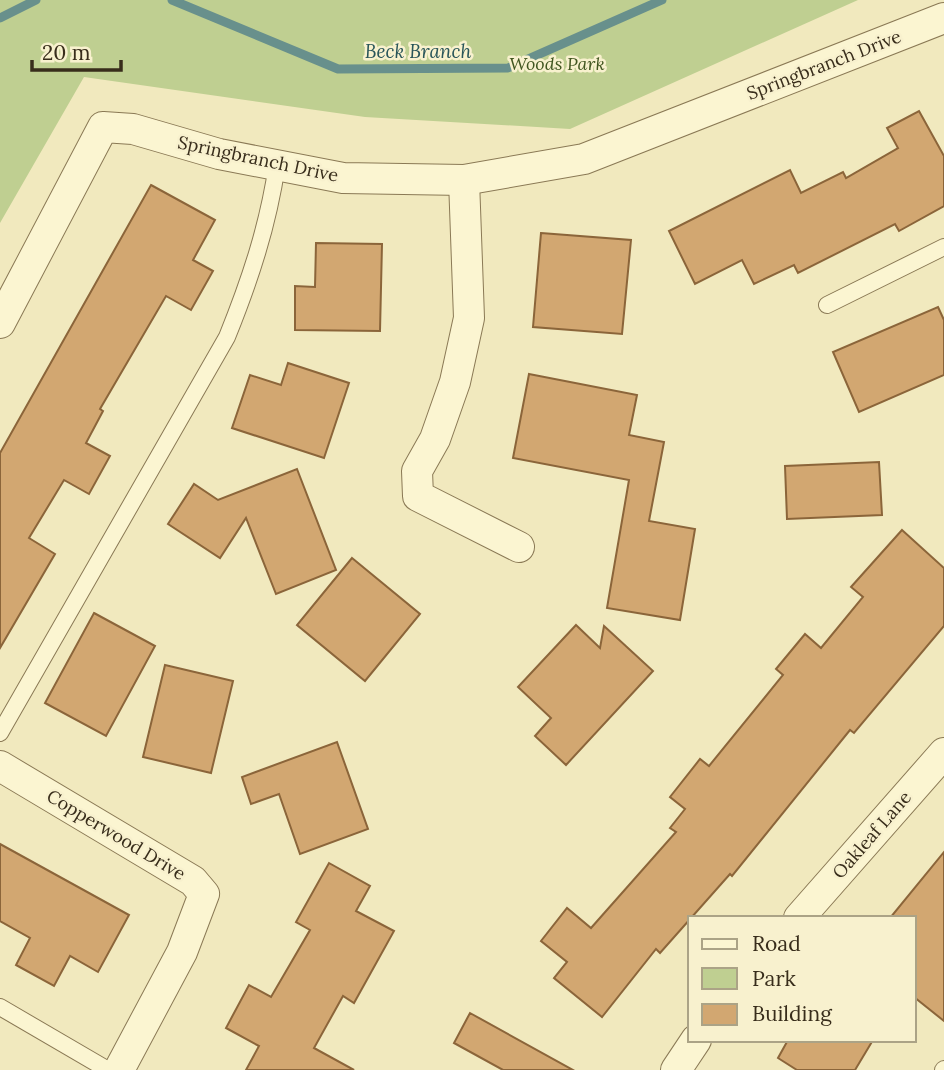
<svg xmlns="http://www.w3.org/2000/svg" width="944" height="1070" font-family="Lora,serif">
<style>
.green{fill:#bfcf91}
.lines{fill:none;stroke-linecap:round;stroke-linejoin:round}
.stream{stroke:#68908c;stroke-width:9}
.building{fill:#d2a771;stroke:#8b653a;stroke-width:2}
.lane-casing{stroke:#8a7955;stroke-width:18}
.street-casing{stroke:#8a7955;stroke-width:32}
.lane{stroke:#fbf5d1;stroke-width:16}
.street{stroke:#fbf5d1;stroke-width:30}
.labels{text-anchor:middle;stroke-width:5;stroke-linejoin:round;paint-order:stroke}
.park-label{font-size:18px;font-style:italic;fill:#415620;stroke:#f8f1ce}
.street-label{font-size:18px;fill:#382d1b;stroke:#f8f1ce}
.water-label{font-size:19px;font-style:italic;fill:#295559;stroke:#f8f1ce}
</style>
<rect width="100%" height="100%" fill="#f1e9be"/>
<!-- green -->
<polygon class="green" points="0,0 858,0 570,129 365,117 84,77 0,223"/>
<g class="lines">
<!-- stream -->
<g class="stream">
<polyline points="172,0 338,69 508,68 662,0"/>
<polyline points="0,18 36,0"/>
</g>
</g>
<!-- building -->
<g class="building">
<polygon points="919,111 944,156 944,206 899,231 895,224 798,273 794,265 754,284 742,260 695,284 669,231 790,170 801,193 843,172 846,178 898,148 887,128"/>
<polygon points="151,185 215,220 193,260 213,271 191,310 166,296 100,409 103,411 86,443 110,456 89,494 64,480 29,538 55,554 0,648 0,453"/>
<polygon points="541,233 631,240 622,334 533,327"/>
<polygon points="316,243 382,244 380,331 295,330 295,286 315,287"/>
<polygon points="938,307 944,320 944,375 859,412 833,352"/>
<polygon points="288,363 349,383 324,458 232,428 250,375 281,385"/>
<polygon points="529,374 637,395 629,435 664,442 649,521 695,529 680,620 607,608 629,480 513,458"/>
<polygon points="879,462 882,515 787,519 785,466"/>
<polygon points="297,469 336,570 276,594 246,518 220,558 168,524 194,484 218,500"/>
<polygon points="902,530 944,568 944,626 854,733 850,730 732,876 730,874 660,953 656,949 602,1017 554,978 567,962 541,941 567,908 591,928 676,832 670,828 685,809 670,797 700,759 709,766 783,675 776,669 805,634 821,648 863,597 851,587"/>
<polygon points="352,558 420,614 365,681 297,625"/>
<polygon points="94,613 155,646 106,736 45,703"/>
<polygon points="576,625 600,648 604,626 653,671 566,765 535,736 551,718 518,687"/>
<polygon points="165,665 233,681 211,773 143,757"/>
<polygon points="337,742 368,829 300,854 279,794 251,804 242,777"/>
<polygon points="0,844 129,915 98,972 70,956 54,986 16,965 30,938 0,921"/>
<polygon points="944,852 944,1021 914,997 914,918 890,918"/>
<polygon points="329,863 370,886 356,911 394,931 354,1003 343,996 314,1048 354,1070 246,1070 259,1046 226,1028 249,985 271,997 310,930 296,922"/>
<polygon points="470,1013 573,1070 503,1070 454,1043"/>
<polygon points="788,1040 873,1040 855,1070 797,1070 778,1058"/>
</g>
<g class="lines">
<defs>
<g id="lane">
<polyline points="827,305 944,247"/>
<path d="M0,733L227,337C250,280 268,226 277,165"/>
<polyline points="0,1007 108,1070"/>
<polyline points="943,1070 944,1069"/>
</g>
<g id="street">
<polyline points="464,180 469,318 455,382 435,439 417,471 418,496 519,547"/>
<polyline points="0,323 103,127 133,129 219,154 343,178 464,180 584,159 944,18"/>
<polyline points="0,766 193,881 204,894 182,952 119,1070"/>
<polyline points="799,918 944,753"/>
<polyline points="676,1070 696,1040"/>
</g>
</defs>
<!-- lane casing -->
<use href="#lane" class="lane-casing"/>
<!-- street casing -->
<use href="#street" class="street-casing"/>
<!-- lane -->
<use href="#lane" class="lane"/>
<!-- street -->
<use href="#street" class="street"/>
</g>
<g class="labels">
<!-- park labels -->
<g class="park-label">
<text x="557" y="70">Woods Park</text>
</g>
<!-- street labels -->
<g class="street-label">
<text transform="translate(824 65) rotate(-21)" y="6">Springbranch Drive</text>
<text transform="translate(258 159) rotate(12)" y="6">Springbranch Drive</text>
<text transform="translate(116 835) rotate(31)" y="6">Copperwood Drive</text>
<text transform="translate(872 835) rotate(-49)" y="6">Oakleaf Lane</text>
</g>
<!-- water labels -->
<g class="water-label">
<text x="418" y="58">Beck Branch</text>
</g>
</g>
<!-- legend -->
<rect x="688" y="916" width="228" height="126" fill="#f8f1ce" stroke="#aba386" stroke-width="2"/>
<rect x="702" y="939" width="35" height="10" fill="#fbf5d1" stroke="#aba386" stroke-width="2"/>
<text x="752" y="951" font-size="21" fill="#382d1b">Road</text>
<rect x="702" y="968" width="35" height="21" fill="#bfcf91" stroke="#aba386" stroke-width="2"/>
<text x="752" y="986" font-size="21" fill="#382d1b">Park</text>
<rect x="702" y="1004" width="35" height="21" fill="#d2a771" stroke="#aba386" stroke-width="2"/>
<text x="752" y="1021" font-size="21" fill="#382d1b">Building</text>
<!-- scale -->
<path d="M32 60v10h89v-10" fill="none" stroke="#382d1b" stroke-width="3.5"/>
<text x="42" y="60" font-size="21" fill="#382d1b" stroke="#f8f1ce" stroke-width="5" paint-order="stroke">20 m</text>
</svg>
